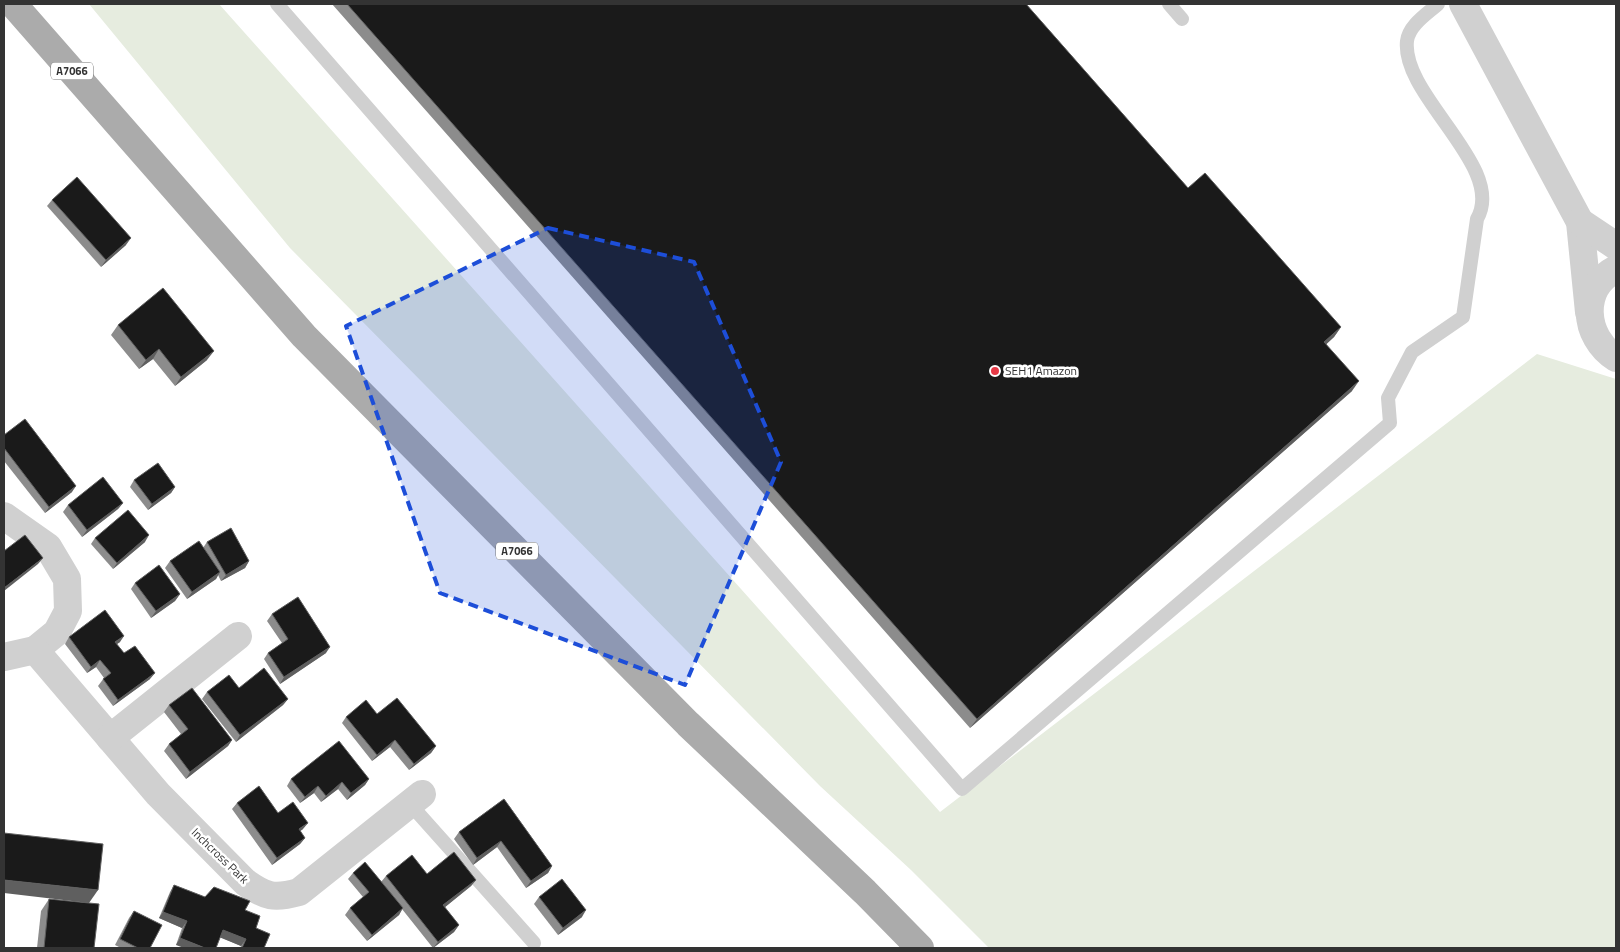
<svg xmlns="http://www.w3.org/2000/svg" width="1620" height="952" font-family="'Titillium Web',sans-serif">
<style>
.green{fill:#e6ecdf}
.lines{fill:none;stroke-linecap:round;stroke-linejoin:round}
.lane{stroke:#d0d0d0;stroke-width:14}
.street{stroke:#d0d0d0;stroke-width:28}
.primary{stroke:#ababab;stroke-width:28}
.wall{fill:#8c8c8c}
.shaded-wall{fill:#5f5f5f}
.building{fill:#1a1a1a;stroke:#5f5f5f}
.marked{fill:#1d4ed8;fill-opacity:0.2;stroke:#1d4ed8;stroke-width:4;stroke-dasharray:10 6;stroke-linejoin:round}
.poi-dot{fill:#e63946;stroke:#fff;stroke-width:2}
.labels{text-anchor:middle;stroke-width:5;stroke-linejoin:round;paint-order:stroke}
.shield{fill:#fff;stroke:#707070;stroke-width:1}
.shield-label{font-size:11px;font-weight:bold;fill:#333}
.poi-label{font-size:12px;fill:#333;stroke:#fff;text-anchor:start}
.street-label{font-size:12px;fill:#333;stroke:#fff}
</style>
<rect width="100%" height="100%" fill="#fff"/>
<!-- green -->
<polygon class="green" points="89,4 219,4 940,812 1537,354 1616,379 1616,948 989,948 911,870 820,786 290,248"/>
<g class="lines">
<!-- lane -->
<g class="lane">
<path d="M277,4L962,789L1390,423L1388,398L1412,352L1463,317L1477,219C1507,167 1401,96 1407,41C1409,25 1427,14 1438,4"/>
<polyline points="1169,4 1182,19"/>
<polyline points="410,804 534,943"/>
</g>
<!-- street -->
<g class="street">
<polyline points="1463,4 1580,222 1589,312"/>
<polyline points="1580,222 1616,246"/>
<path d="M1616,269C1579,288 1583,337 1616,358"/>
<polyline points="4,516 48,547 67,579 68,611 57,632 35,650"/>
<path d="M4,657L35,650L158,794L245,882C266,897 274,899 299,892L422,794"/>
<polyline points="110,738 238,636"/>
</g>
<!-- primary -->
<polyline class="primary" points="13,4 304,336 688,724 865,892 920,948"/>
</g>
<!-- wall -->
<g class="wall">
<polygon points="332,4 1026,4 1188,188 1341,327 1334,337 1326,344 1352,391 970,728"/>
<polygon points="52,200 126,245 101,267 47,206"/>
<polygon points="118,325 207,360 175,386 153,359 139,369 111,335"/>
<polygon points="4,435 72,492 45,513 4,461"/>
<polygon points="134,480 175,487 171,493 148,510 130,487"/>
<polygon points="123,503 118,509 82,537 63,512 68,505"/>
<polygon points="95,538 145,542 113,569 91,544"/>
<polygon points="207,542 249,561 245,568 221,581 218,575 216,579 187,599 165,568 170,561 203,548"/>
<polygon points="135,583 180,594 175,601 151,618 131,589"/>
<polygon points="272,614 326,653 280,684 264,659 268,653 282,643 267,621"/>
<polygon points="69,637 120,642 117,644 124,653 150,679 113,706 98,686 104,678 96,667 87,673 65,644"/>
<polygon points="239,688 288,699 283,705 236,742 202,699 207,692"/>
<polygon points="169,705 232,740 228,746 186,779 164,751 169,744 181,734 164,712"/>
<polygon points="377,714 436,746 431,753 409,770 390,747 372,761 342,723 346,717"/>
<polygon points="291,779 369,779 365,785 347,800 338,789 321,802 314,793 300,803 287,786"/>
<polygon points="504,799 552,866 548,873 526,888 497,847 473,865 454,839 459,832"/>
<polygon points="237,803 303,829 300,831 305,838 300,844 272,865 232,809"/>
<polygon points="353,873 381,882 386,876 427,874 476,880 471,886 445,907 459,925 454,932 433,948 402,909 399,915 367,941 345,915 350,908 363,897 348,879"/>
<polygon points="174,885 205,897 245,910 256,928 264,948 240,948 241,946 220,937 176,945 182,928 159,918 170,892"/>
<polygon points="539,897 582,917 558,935 534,904"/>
<polygon points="49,899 94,948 37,948 41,911"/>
<polygon points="134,911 150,948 121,948 115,945 129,918"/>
</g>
<!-- shaded-wall -->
<g class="shaded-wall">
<polygon points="131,238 126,245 101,267 106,260"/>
<polygon points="1341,327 1334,337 1318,352 1324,342"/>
<polygon points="159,349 153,359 139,369 146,360"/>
<polygon points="214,351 207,360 175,386 181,377"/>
<polygon points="1359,381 1352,391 970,728 977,719"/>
<polygon points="76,486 72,492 45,513 49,507"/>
<polygon points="175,487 171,493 148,510 152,504"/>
<polygon points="123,503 118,509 82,537 87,530"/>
<polygon points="149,535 145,542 113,569 117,563"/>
<polygon points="43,558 38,564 4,591 4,588"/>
<polygon points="249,561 245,568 221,581 226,575"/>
<polygon points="220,572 216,579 187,599 192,592"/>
<polygon points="180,594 175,601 151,618 156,611"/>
<polygon points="124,636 120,642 111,648 115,642"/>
<polygon points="330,647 326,653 280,684 284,677"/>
<polygon points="100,660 96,667 87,673 91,667"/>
<polygon points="155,673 150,679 113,706 118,700"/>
<polygon points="288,699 283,705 236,742 240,735"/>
<polygon points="232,740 228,746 186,779 190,772"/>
<polygon points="395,740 390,747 372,761 377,755"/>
<polygon points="436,746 431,753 409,770 414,764"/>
<polygon points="369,779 365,785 347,800 351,793"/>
<polygon points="342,782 338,789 321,802 326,796"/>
<polygon points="318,786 314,793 300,803 305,797"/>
<polygon points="308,823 303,829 294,836 299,829"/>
<polygon points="305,838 300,844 272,865 277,858"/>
<polygon points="501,841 497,847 473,865 477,858"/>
<polygon points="552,866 548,873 526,888 531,881"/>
<polygon points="4,880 98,890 89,903 4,893"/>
<polygon points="476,880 471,886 439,912 443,905"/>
<polygon points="403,908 399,915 367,941 372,935"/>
<polygon points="586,910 582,917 558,935 563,928"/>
<polygon points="163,912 187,921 182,928 159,918"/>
<polygon points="459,925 454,932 433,948 438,942"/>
<polygon points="223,930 246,939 241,946 219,937"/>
<polygon points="180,938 205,948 184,948 176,945"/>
</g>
<!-- building -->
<g class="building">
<polygon points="347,4 1026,4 1188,188 1205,173 1341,327 1324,342 1359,381 977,719"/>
<polygon points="77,177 131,238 106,260 52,200"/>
<polygon points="163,288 214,351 181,377 159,349 146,360 118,325"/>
<polygon points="25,419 76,486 49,507 4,448 4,435"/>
<polygon points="158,463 175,487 152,504 134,480"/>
<polygon points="103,477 123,503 87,530 68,505"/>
<polygon points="128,510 149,535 117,563 95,538"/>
<polygon points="231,528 249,561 226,575 207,542"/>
<polygon points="25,535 43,558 4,588 4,551"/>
<polygon points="199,541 220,572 192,592 170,561"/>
<polygon points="159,565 180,594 156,611 135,583"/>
<polygon points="298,597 330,647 284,677 268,653 288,639 272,614"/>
<polygon points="105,610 124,636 115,642 124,653 135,646 155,673 118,700 103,679 111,673 100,660 91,667 69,637"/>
<polygon points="264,668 288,699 240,735 207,692 229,675 239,688"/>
<polygon points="192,688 232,740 190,772 169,744 188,729 169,705"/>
<polygon points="397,698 436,746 414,764 395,740 377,755 346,717 366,700 377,714"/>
<polygon points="339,741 369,779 351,793 342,782 326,796 318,786 305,797 291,779"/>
<polygon points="259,786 278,813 293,802 308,823 299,829 305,838 277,858 237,803"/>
<polygon points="504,799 552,866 531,881 501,841 477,858 459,832"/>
<polygon points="4,833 103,844 98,890 4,880"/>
<polygon points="454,852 476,880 443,905 459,925 438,942 386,876 412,855 427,874"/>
<polygon points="365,862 403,908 372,935 350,908 369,892 353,873"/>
<polygon points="562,879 586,910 563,928 539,897"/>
<polygon points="174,885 205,897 214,887 250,901 245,910 260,916 256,928 270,934 264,948 242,948 246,939 223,930 216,948 205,948 180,938 187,921 163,912"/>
<polygon points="49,899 99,904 94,948 44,948"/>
<polygon points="134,911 162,925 150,948 138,948 120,939"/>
</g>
<!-- marked area -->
<path class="marked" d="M548,228L694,262L781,462L685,685L440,593L346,326Z"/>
<!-- markers -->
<circle class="poi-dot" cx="995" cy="371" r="5"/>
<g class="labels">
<!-- shield labels -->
<g class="shield">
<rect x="51" y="62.5" width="42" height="17" rx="4"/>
<rect x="496" y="542.5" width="42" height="17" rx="4"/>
</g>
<g class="shield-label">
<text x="72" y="75">A7066</text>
<text x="517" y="555">A7066</text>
</g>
<!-- poi labels -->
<g class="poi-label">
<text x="1005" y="375">SEH1 Amazon</text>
</g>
<!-- street labels -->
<g class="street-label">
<text transform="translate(220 856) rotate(44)" y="4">Inchcross Park</text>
</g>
</g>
<!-- border -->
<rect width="1620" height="952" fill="none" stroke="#333333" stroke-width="10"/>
</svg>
